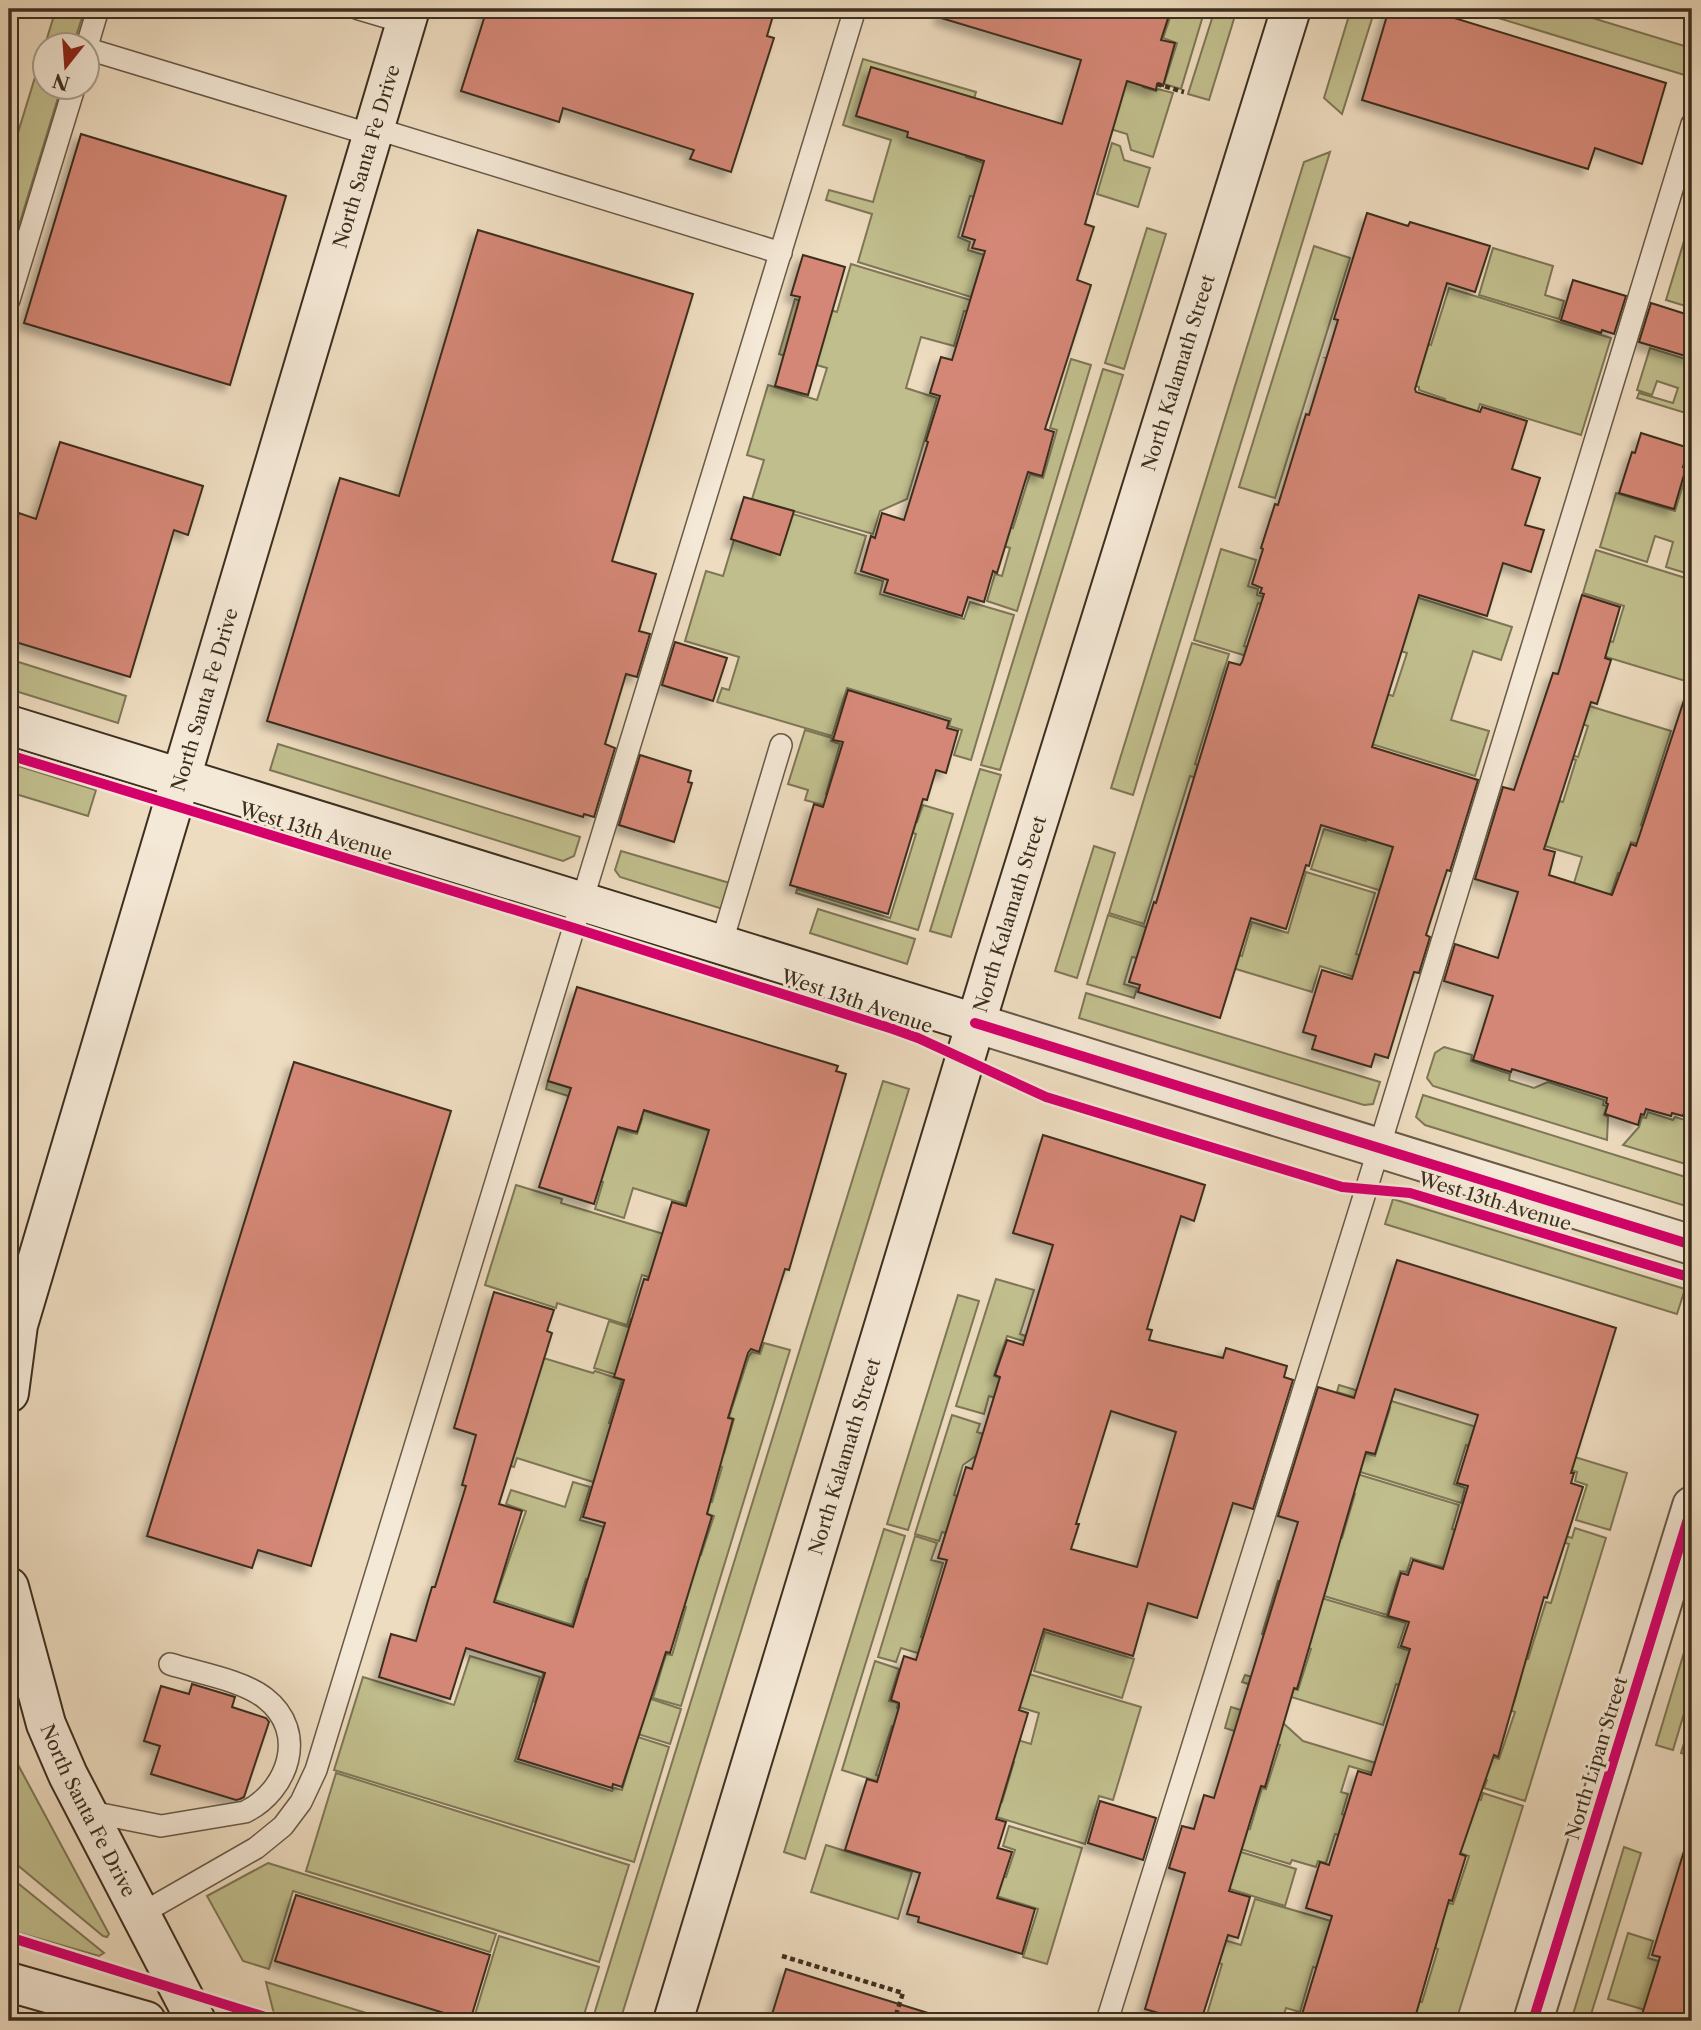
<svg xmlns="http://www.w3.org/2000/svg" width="1701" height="2030" font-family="'Libre Caslon Text',serif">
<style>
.green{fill:#c1be8d;stroke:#7e7656;stroke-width:2}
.building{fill:#d48776;stroke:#3c2f1f;stroke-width:2;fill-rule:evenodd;filter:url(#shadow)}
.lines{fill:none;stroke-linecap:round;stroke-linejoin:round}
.service-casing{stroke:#685a47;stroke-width:24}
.minor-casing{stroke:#685a47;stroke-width:42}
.tertiary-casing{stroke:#685a47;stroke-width:42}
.secondary-casing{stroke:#3c2f1f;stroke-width:42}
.path{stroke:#3c2f1f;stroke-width:4.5;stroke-dasharray:5 3.5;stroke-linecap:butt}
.service{stroke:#f4e8d6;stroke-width:21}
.minor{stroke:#f4e8d6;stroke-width:38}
.tertiary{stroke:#f4e8d6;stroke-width:38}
.secondary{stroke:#f4e8d6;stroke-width:38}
.cycleway-casing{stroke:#f4e8d6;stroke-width:15}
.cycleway{stroke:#d6006c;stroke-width:10}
.labels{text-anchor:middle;stroke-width:6;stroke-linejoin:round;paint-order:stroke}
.street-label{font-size:19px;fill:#3c2f1f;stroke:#f4e8d6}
</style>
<defs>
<filter id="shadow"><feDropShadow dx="-6" dy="6" stdDeviation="3.5" flood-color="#0004"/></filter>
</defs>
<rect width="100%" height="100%" fill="#eedcc0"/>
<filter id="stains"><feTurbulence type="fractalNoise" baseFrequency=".00286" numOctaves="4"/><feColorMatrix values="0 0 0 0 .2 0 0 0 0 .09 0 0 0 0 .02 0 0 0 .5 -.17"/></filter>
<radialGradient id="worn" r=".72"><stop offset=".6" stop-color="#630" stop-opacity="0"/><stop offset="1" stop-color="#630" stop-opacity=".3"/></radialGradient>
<!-- green -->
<g class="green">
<polygon points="56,9 85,9 73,45 46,46 46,88 61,88 9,258 9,162"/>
<polygon points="1173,9 1205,9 1181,89 1164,84 1177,43 1163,38"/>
<polygon points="1215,9 1237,9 1209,100 1188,94"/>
<polygon points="1351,9 1375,9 1342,114 1324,98"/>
<polygon points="1469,9 1563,9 1691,48 1692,73 1691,77"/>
<polygon points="863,59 976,92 969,116 978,119 966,157 989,165 976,197 970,196 958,237 970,242 968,250 984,255 971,297 858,262 872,214 826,200 829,190 873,202 891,140 843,125"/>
<polygon points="1109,74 1143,84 1143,87 1156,91 1158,89 1173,93 1153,157 1131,150 1127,134 1094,124"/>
<polygon points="1112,143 1120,146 1124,160 1150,168 1138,207 1097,194"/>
<polygon points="1330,152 1133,795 1111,788 1304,162"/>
<polygon points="1692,215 1692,308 1666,300"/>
<polygon points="1147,228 1166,234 1124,369 1105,363"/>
<polygon points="1314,246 1350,258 1275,498 1239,487"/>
<polygon points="1493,248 1553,266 1545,295 1564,301 1559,319 1479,295"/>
<polygon points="851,264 980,303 976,314 964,311 954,346 921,337 906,388 937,398 907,499 880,511 873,534 752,499 764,460 747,455 768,385 817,400 827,368 779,354 795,299 837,312"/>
<polygon points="1449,288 1611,338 1581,435 1480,404 1465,451 1432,440 1445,399 1419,390 1419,387 1326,358 1411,339 1431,345"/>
<polygon points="1650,348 1692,361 1692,415 1637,398 1639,393 1673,403 1678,388 1657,381 1652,395 1637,390"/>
<polygon points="1071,359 1091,365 1017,611 987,601 995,574 1002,576 1010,548 1001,545 1007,527 1013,528 1030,474 1043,478 1057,430 1050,428"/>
<polygon points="1103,369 1123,375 1000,770 981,765"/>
<polygon points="1692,456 1692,575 1666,567 1673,542 1655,536 1647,562 1600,547 1616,493 1675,511"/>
<polygon points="746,500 866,536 855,573 883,581 880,594 964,619 970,602 1014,615 971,760 954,755 962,730 949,726 951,719 847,688 832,736 717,702 722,688 729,690 739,657 685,641 706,571 723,576"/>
<polygon points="1221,549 1256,560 1248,586 1258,589 1257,595 1326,616 1324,623 1258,603 1244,646 1338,675 1335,683 1194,640"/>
<polygon points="1596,550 1692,580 1692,683 1567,645 1572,629 1613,642 1624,606 1583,593"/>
<polygon points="1413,596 1512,627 1501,660 1473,651 1451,720 1489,731 1475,776 1323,729 1338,679 1393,696 1407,653 1398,650"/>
<polygon points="1192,643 1229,654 1195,764 1241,779 1238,790 1190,776 1144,924 1109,913"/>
<polygon points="9,659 126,696 118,723 9,689"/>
<polygon points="1550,694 1671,731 1641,825 1662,832 1656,850 1631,842 1621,874 1618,873 1602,921 1566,909 1582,857 1545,846 1559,801 1563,802 1576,760 1533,746 1534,744 1578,757 1588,726 1545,712"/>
<polygon points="805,730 832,738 831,741 840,744 826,794 849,801 846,811 805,800 808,790 788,784"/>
<polygon points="278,744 580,837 574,856 563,861 270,770"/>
<polygon points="1389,754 1411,900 1311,869 1324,829 1366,841"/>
<polygon points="9,763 96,790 88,816 9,792"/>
<polygon points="980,769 1001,775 951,937 930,931"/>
<polygon points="861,805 917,822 923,805 953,814 918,930 796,893 797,889 890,918 916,834 857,815"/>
<polygon points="1094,846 1115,853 1077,978 1055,971"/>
<polygon points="621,851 733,884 726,910 620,877 615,870"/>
<polygon points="1306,872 1375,893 1356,954 1380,961 1373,983 1320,966 1312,992 1216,963 1220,950 1242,956 1252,922 1288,933"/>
<polygon points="818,909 915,939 907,964 810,933"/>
<polygon points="1108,915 1155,930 1146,960 1132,957 1124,984 1137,988 1134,998 1087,984"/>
<polygon points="1086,993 1380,1082 1373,1104 1364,1105 1079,1018"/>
<polygon points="1444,1047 1472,1055 1471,1061 1510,1074 1509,1080 1534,1088 1548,1082 1604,1100 1603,1105 1607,1106 1604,1115 1608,1117 1607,1140 1433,1086 1427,1078 1435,1053"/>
<polygon points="548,1081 719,1134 700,1194 689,1191 685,1204 633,1188 624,1218 595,1209 603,1182 577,1174 614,1127 637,1134 642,1119 546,1089"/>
<polygon points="883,1081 909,1089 620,2021 592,2021"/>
<polygon points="1423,1095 1692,1179 1692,1208 1425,1125 1416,1117"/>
<polygon points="1692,1097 1692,1166 1623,1145 1639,1127 1642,1117 1646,1118 1648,1112 1673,1120 1675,1117 1685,1120"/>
<polygon points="516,1185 562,1199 561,1203 690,1242 676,1285 642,1275 627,1325 557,1303 556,1308 485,1285"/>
<polygon points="1393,1199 1685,1289 1677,1314 1385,1224"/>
<polygon points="996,1279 1034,1290 1020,1334 1038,1340 1036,1345 1007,1336 994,1376 1002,1379 996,1398 989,1396 984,1414 956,1406"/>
<polygon points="958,1295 979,1301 908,1530 887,1524"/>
<polygon points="631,1319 746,1355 634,1380 594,1368 609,1321 628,1327"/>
<polygon points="481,1339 593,1373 595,1371 622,1380 609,1423 628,1429 636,1491 595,1478 593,1482 517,1458 514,1467 472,1454 477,1438 516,1449 528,1412 465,1393"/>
<polygon points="764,1343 790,1350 681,1706 653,1698 666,1654 672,1655 686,1607 681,1605 697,1555 701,1555 714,1516 700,1511 703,1500 712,1502 722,1467 714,1464 724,1453 734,1419 729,1417 749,1356 752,1352 760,1354"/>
<polygon points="1339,1385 1627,1473 1610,1530 1576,1520 1587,1485 1575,1481 1577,1472 1480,1442 1477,1448 1466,1445 1454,1484 1465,1488 1461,1503 1315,1458 1321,1440 1375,1456 1390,1408 1337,1392"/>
<polygon points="952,1415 980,1424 977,1432 987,1435 991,1445 963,1465 954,1495 993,1507 952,1535 942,1532 939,1541 915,1534"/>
<polygon points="1357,1474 1459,1505 1452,1529 1463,1533 1452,1570 1411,1558 1407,1572 1400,1571 1387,1615 1324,1596 1337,1552 1294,1539 1298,1525 1342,1538 1355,1494 1351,1493"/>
<polygon points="573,1482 590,1487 580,1520 625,1533 608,1586 586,1579 572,1625 495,1600 526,1511 506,1504 511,1490 565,1507"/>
<polygon points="1464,1504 1572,1538 1575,1528 1606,1538 1525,1801 1484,1788 1487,1780 1478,1777 1486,1755 1499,1759 1515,1712 1502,1707 1514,1702 1521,1677 1512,1674 1517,1657 1528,1659 1546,1602 1551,1603 1569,1544 1462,1512"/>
<polygon points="884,1529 905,1536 805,1859 784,1852"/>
<polygon points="915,1536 937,1543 931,1560 943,1563 921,1637 1029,1669 1029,1674 1141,1707 1113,1800 1099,1796 1085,1844 990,1815 995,1800 1002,1802 1014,1762 1007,1759 988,1731 1031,1744 1039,1713 999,1701 1005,1679 901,1648 896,1662 878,1657"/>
<polygon points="1278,1581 1319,1593 1318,1597 1406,1623 1398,1647 1410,1651 1434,1696 1396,1684 1383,1725 1242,1682 1245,1675 1298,1690 1311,1649 1262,1634"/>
<polygon points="1692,1626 1692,1687 1673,1750 1656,1745"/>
<polygon points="1045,1632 1134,1659 1122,1698 1034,1671"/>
<polygon points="470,1656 540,1677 515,1761 612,1791 614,1788 622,1790 638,1737 669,1747 634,1862 334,1770 363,1677 454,1705"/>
<polygon points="875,1661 899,1669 889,1701 898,1703 897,1708 986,1734 902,1729 892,1726 876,1775 887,1779 886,1784 842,1770"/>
<polygon points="544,1671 642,1696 681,1709 670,1744 535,1702"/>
<polygon points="1231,1707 1283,1723 1303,1741 1389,1767 1386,1777 1349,1766 1341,1792 1348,1794 1342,1814 1370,1823 1353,1839 1335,1834 1326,1863 1318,1861 1316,1867 1292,1860 1290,1864 1224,1844 1206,1816 1250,1829 1262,1788 1266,1789 1280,1745 1225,1728"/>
<polygon points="1692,1717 1692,1757 1681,1753"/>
<polygon points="11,1757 16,1761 109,1934 107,1937 103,1936 9,1858 9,1758"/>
<polygon points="336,1773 629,1865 599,1962 306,1871"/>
<polygon points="1483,1793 1523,1806 1456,2021 1406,2021 1416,2001 1422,2002 1438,1949 1430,1946 1444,1902 1453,1904 1469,1856 1458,1852 1475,1798 1481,1800"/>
<polygon points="1009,1826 1082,1848 1047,1964 1023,1957 1038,1909 987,1893 993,1874 1006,1877 1015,1850 1003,1846"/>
<polygon points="826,1845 912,1872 898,1919 811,1892"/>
<polygon points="1624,1847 1641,1853 1589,2021 1571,2021"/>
<polygon points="1228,1848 1296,1869 1285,1906 1217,1885"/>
<polygon points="268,1863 496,1934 490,1952 293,1891 269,1969 243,1961 207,1896"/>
<polygon points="9,1876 104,1953 99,1956 9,1930"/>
<polygon points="1255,1899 1331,1921 1317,1968 1313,1967 1300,2012 1286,2008 1282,2021 1205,2021 1222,1964 1208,1959 1214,1937 1241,1945"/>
<polygon points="1628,1933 1653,1941 1648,1958 1692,1971 1692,1976 1675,1971 1652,2012 1608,1999"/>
<polygon points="499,1936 599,1967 582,2021 473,2021"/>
<polygon points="266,1982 392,2021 296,2021 274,2014"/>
</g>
<!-- building -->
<g class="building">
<polygon points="487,9 775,9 767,36 774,38 731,172 690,159 694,150 563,108 559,122 461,91"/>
<polygon points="942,9 1171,9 1161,40 1175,43 1163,86 1157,84 1156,90 1127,81 1085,224 1094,227 1077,280 1091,285 1045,429 1054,432 1042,476 1028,472 997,573 993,571 984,602 968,597 962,616 884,592 888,580 861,571 871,536 875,538 882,513 904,520 928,442 926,441 940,396 930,393 941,357 952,360 985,251 972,248 975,240 962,236 984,161 907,137 908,132 856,116 871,67 1062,124 1081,60 941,18"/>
<polygon points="1389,9 1425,9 1666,83 1642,164 1595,148 1588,169 1362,100"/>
<polygon points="81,134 286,196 230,385 24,323"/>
<polygon points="1367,213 1408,226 1410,222 1490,246 1475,292 1447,283 1415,389 1416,392 1480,412 1482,407 1527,421 1512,469 1540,478 1525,525 1544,530 1531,572 1503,563 1487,616 1419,595 1372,747 1478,780 1450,871 1447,870 1426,935 1430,937 1419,973 1414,972 1388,1058 1375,1054 1371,1067 1312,1049 1316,1036 1303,1032 1322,970 1352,979 1393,847 1321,825 1309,866 1306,865 1286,929 1251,918 1220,1018 1138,992 1140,985 1129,982 1154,902 1156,903 1229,662 1240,665 1242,662 1264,594 1260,593 1262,588 1252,584 1263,549 1261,548 1275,504 1278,505 1306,414 1309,415 1338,320 1334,319"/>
<polygon points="478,230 693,294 612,561 656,574 639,631 650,634 637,677 626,674 605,744 615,748 594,817 584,814 583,817 267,721 340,478 399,496"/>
<polygon points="803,255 845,267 808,395 775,386 800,297 791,295"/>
<polygon points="1573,280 1626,296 1614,334 1602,330 1601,333 1561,320"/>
<polygon points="1651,303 1692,316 1692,358 1639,342"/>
<polygon points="1641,433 1689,448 1683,467 1686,468 1674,509 1619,493 1632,452 1635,453"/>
<polygon points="60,442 203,486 188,535 174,530 130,677 9,640 9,545 19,513 36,519"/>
<polygon points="744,497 794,511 780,555 731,539"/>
<polygon points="1582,595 1620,607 1605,658 1611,660 1597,704 1591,702 1544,849 1555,852 1549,875 1612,895 1631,844 1636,846 1685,697 1692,699 1692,1087 1683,1116 1672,1113 1671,1116 1646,1109 1644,1115 1641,1114 1638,1125 1605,1114 1608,1104 1606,1103 1607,1098 1512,1069 1511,1072 1473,1060 1493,996 1444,981 1455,944 1498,958 1518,892 1475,879 1503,787 1514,790 1553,673 1558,674"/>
<polygon points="675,642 727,658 713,701 662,685"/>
<polygon points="848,690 949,721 947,728 958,731 946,773 936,770 927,800 923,799 888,914 790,885 814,804 823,807 843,742 833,740"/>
<polygon points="640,755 691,771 688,782 692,783 674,842 619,825"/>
<polygon points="577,987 838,1066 836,1071 846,1074 789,1270 785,1269 759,1352 751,1349 748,1353 728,1418 733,1419 707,1514 712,1516 670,1653 666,1652 622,1787 613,1784 612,1788 518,1759 545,1673 466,1648 450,1699 379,1677 391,1634 416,1641 432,1587 435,1587 466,1486 462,1485 476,1435 454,1428 494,1292 554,1310 547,1331 552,1333 499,1504 522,1511 494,1602 573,1627 605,1523 583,1517 624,1380 614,1377 644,1279 648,1280 672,1202 686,1206 709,1130 644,1110 637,1132 618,1127 594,1204 539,1187 571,1088 548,1081"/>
<polygon points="294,1062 451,1111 311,1566 258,1550 252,1568 147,1536"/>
<path d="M1043,1135L1205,1185L1194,1221L1181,1216L1147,1329L1152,1330L1149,1340L1223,1358L1226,1348L1287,1366L1284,1377L1293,1380L1253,1509L1233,1503L1197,1618L1148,1603L1133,1656L1044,1629L1019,1710L1028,1713L996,1819L1006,1822L998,1848L1012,1852L997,1898L1035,1909L1022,1954L918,1922L919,1917L907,1914L920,1873L845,1850L867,1779L877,1782L899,1707V1703L891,1700L904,1656L916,1660L947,1560L938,1558L966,1467L972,1469L1000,1377L995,1375L1007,1340L1023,1345L1053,1245L1013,1233ZM1111,1411L1176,1432L1137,1567L1071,1549L1079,1524H1076Z"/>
<polygon points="1397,1260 1616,1328 1571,1473 1574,1473 1571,1483 1583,1487 1547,1598 1544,1597 1498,1757 1494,1755 1460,1854 1466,1856 1452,1901 1449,1900 1414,2021 1300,2021 1332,1916 1306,1908 1320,1862 1329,1865 1358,1771 1371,1775 1410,1649 1401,1646 1409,1622 1388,1616 1401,1573 1408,1575 1413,1560 1443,1569 1468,1486 1457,1483 1478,1415 1395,1389 1375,1454 1366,1452 1297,1689 1294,1688 1265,1787 1261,1786 1229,1891 1250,1897 1238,1938 1228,1935 1201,2021 1185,2021 1145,2009 1185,1873 1169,1868 1182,1826 1194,1829 1204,1795 1214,1798 1298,1522 1278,1516 1318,1387 1354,1398"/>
<polygon points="192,1684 235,1697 232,1707 266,1718 269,1722 244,1797 240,1799 236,1800 151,1774 160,1746 144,1741 161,1686 189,1694"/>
<polygon points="1100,1801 1156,1818 1143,1860 1088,1843"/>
<polygon points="1684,1851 1692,1852 1692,2021 1640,2021 1660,1957 1652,1955"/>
<polygon points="296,1895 490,1955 470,2021 275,1961"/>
<polygon points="786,1969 928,2013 927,2021 770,2021"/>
</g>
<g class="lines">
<defs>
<g id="service">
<polyline points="359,9 406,23"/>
<polyline points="87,46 98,9"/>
<polyline points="88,49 372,135"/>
<polyline points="374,128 781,253"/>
<polyline points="9,300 74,88"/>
<polyline points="721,945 781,745"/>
<path d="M86,1811L161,1826L245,1812C288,1791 309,1732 265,1698C242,1680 198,1673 170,1664"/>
<polyline points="139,1915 256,1848 283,1826 301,1802 316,1770 855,9"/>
<polyline points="1107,2021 1379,1148 1692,124"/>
</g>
<polyline id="minor" points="1533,2021 1692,1506"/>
<polyline id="tertiary" points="975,1023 1692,1245"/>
<g id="secondary">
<polyline points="9,725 975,1023"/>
<path id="s1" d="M9,1393L18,1325L410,9"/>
<path id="s2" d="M9,1587L46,1724L68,1775L196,2021"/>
<polyline points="9,1982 146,2021"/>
<path id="s3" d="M673,2021L995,960L1291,9"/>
</g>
</defs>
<!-- service casing -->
<use href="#service" class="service-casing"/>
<!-- minor casing -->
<use href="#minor" class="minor-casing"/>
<!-- tertiary casing -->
<use href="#tertiary" class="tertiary-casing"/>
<!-- secondary casing -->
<use href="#secondary" class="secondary-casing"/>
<!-- path -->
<g class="path">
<polyline points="1157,84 1184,92"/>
<polyline points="782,1956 903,1993 894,2021"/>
</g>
<!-- service -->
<use href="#service" class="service"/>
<!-- minor -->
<use href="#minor" class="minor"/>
<!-- tertiary -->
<use href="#tertiary" class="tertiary"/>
<!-- secondary -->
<use href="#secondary" class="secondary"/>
<defs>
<g id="cycleway">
<polyline points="9,755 574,928 893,1029 918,1038 1046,1097 1342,1187 1410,1193 1692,1278"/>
<polyline points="975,1023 1692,1245"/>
<polyline points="9,1937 278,2021"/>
<polyline points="1533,2021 1692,1506"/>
</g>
</defs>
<!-- cycleway casing -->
<use href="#cycleway" class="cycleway-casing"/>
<!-- cycleway -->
<use href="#cycleway" class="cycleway"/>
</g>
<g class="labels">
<!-- street labels -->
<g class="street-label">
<text dy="7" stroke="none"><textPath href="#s1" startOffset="1288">North Santa Fe Drive</textPath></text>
<text dy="7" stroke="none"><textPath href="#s3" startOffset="1724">North Kalamath Street</textPath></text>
<text dy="7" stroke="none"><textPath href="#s1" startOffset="721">North Santa Fe Drive</textPath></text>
<text transform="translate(316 831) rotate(17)" y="7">West 13th Avenue</text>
<text dy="7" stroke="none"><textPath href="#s3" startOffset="1157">North Kalamath Street</textPath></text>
<text transform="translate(857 1001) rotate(19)" y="7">West 13th Avenue</text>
<text transform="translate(1495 1201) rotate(17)" y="7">West 13th Avenue</text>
<text dy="7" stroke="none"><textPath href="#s3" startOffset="590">North Kalamath Street</textPath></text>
<text transform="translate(1596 1758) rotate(-73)" y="7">North Lipan Street</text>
<text dy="7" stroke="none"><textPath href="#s2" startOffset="238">North Santa Fe Drive</textPath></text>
</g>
</g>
<!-- margin -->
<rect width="1701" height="2030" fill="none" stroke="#eedcc0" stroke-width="35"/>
<rect x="10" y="10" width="1680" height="2009" fill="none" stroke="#3c2f1f" stroke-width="3.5"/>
<rect x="18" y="18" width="1666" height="1995" fill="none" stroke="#3c2f1f" stroke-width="2"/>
<!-- north arrow -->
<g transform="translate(66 66) rotate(197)"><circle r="33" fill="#f4e8d6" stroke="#aa9e8d" stroke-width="2"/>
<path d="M0-5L12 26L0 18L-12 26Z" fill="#8f2418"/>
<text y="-10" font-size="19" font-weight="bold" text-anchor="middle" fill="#3c2f1f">N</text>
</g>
<rect width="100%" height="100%" filter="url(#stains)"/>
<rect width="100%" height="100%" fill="url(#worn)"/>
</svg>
